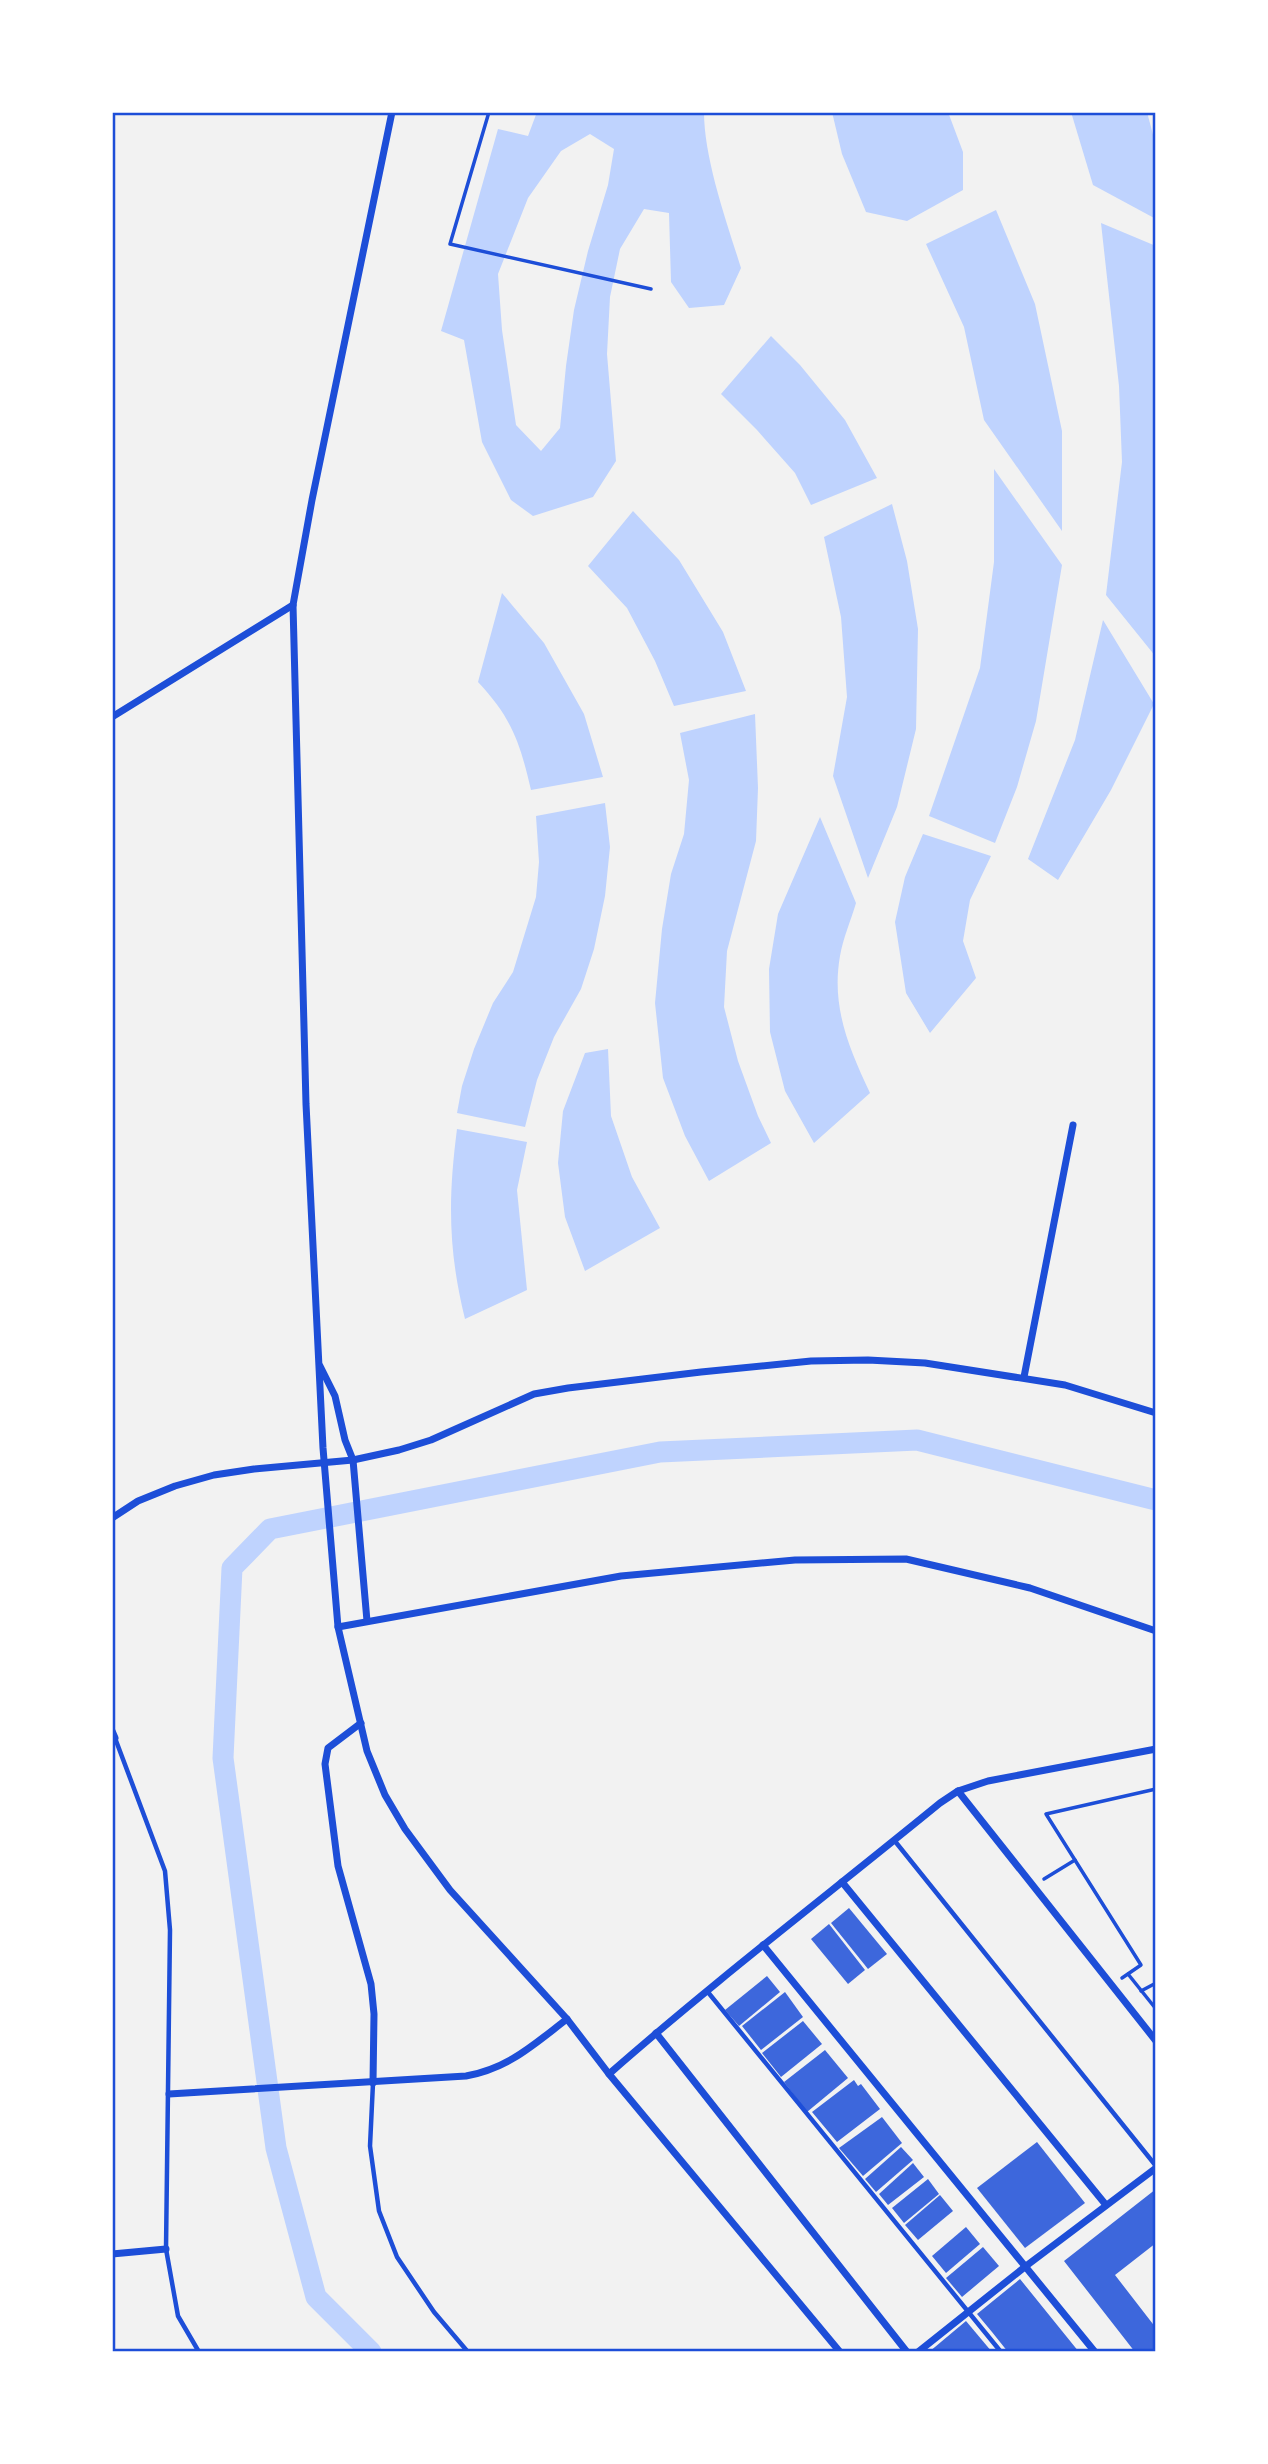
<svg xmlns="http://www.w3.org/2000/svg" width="1268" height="2464" font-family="'Nunito Sans',sans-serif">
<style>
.water{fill:#bfd3fe;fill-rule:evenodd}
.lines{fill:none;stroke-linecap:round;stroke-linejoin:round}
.canal{stroke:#bfd3fe;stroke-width:21}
.building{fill:#3d67dc}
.path{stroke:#1d4ed8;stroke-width:3.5}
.service{stroke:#1d4ed8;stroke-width:4.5}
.minor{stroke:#1d4ed8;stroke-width:7}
.neatline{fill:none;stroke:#1d4ed8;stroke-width:2.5}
</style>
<rect width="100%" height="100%" fill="#f2f2f2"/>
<!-- water -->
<g class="water">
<path d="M537,112H704C704,159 727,223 741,268L724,305L689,308L671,282L669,213L644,209L620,249L610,297L607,354L616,461L593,497L533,516L511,500L482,442L464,340L441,331L498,129L528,136ZM590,134L614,149L608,185L588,251L574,310L566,366L560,428L541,451L516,425L502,330L498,274L528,198L561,151Z"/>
<polygon points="832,112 948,112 963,152 963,190 907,221 866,212 842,154"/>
<polygon points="1071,112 1147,112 1156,146 1156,219 1093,185"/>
<polygon points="996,210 1035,304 1062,431 1062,531 984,420 964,327 926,244"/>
<polygon points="1101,223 1156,246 1156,657 1106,595 1122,462 1119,386"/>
<polygon points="771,336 800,365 845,420 877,478 811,505 795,473 757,430 721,394"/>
<polygon points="994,469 1062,565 1036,721 1017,787 995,843 929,816 980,668 994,562"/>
<polygon points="892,504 907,561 918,629 916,729 897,807 868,878 833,776 847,697 841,617 824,537"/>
<polygon points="633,511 679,560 723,632 746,691 674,706 655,661 627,608 588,566"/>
<path d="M502,593L544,643L584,714L603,777L531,790C520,743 512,718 478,682Z"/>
<polygon points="1103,620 1154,704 1111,790 1058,880 1028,859 1075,740"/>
<polygon points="755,714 758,788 756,841 727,951 724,1007 738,1061 758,1116 771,1143 709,1181 685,1136 663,1078 655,1003 662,929 671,874 684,834 689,780 680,733"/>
<polygon points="605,803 610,847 605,896 594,949 581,989 554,1037 537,1080 525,1127 457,1113 462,1086 474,1049 493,1003 513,972 536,897 539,862 536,816"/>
<path d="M820,817L856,903C851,920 843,938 840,956C831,1007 849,1048 870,1093L814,1143L785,1091L770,1032L769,969L778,914Z"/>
<polygon points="923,834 991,856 970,900 963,941 976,978 930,1033 906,993 895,922 905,877"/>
<polygon points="608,1049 611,1116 632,1177 660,1228 585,1271 565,1217 558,1163 563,1111 585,1053"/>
<path d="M457,1129L527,1142L517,1190L527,1290L465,1319C448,1250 448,1199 457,1129Z"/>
</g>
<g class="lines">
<!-- canal -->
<polyline class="canal" points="371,2352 316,2297 276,2148 223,1758 232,1568 270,1529 660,1452 917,1440 1156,1500"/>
</g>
<!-- building -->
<g class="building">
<polygon points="849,1908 887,1954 868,1969 831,1923"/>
<polygon points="829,1924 865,1970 848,1984 811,1939"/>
<polygon points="767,1976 780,1992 739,2026 725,2010"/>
<polygon points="785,1992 803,2017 761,2050 742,2026"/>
<polygon points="803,2021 822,2044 781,2077 762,2053"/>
<polygon points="825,2050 848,2078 807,2112 784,2082"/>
<polygon points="854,2080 858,2086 861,2084 880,2109 837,2142 812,2112"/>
<polygon points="882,2117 902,2143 863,2176 839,2148"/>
<polygon points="1037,2142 1085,2203 1025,2248 977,2188"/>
<polygon points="901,2147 913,2160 876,2192 865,2179"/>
<polygon points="913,2163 924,2177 888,2205 879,2194"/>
<polygon points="928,2179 939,2194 904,2223 892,2208"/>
<polygon points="1156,2189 1156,2243 1115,2275 1156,2328 1156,2352 1135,2352 1064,2261"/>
<polygon points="940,2195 953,2211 918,2240 905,2225"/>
<polygon points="966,2227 980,2244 946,2273 932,2256"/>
<polygon points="983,2247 999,2266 962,2297 946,2278"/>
<polygon points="1020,2279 1062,2331 1079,2352 1008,2352 992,2332 977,2314"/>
<polygon points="966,2321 992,2352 929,2352"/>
</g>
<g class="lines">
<!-- path -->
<g class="path">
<polyline points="489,112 450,244 651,289"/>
<polyline points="1044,1879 1075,1860"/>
<polyline points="1128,1974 1156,2009"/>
<polyline points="1122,1978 1141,1965 1046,1814 1156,1789"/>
<polyline points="1141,1991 1156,1983"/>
</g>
<!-- service -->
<g class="service">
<polyline points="115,1738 165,1871 170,1930 166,2249 178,2316 199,2352"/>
<polyline points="894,1840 1156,2166"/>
<polyline points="707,1991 1001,2352"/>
<polyline points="373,2083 370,2146 379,2211 397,2257 434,2312 468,2352"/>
</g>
<!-- minor -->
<g class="minor">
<polyline points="392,112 312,500 293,605 306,1104 323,1448 338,1627 367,1751 385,1795 405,1829 450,1890 567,2019 609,2074 840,2352"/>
<polyline points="112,717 293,605"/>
<polyline points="320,1366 335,1396 345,1440 353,1460 367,1621"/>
<polyline points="1024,1377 1073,1125"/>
<polyline points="112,1518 138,1501 175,1486 214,1475 254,1469 353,1460 399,1450 431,1440 534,1394 568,1388 701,1372 811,1361 868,1360 925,1363 1065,1385 1156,1413"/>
<polyline points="338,1627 621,1576 795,1560 906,1559 1030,1588 1156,1631"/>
<polyline points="361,1723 328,1748 325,1764 338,1866 371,1984 374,2014 373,2083"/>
<polyline points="112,1731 115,1738"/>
<polyline points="958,1791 1156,2041"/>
<polyline points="842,1882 1106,2205"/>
<polyline points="763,1945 1095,2352"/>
<polyline points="656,2033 907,2352"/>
<path d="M609,2074C716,1980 830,1893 940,1803L958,1791L988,1781L1156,1749"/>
<path d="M169,2094L466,2076C509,2068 533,2045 567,2019"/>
<polyline points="112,2254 166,2249"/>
<polyline points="918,2352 1026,2266 1156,2168"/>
</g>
</g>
<!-- border -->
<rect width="1268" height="2464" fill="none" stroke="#ffffff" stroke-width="228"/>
<rect x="114" y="114" width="1040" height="2236" class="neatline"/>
</svg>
